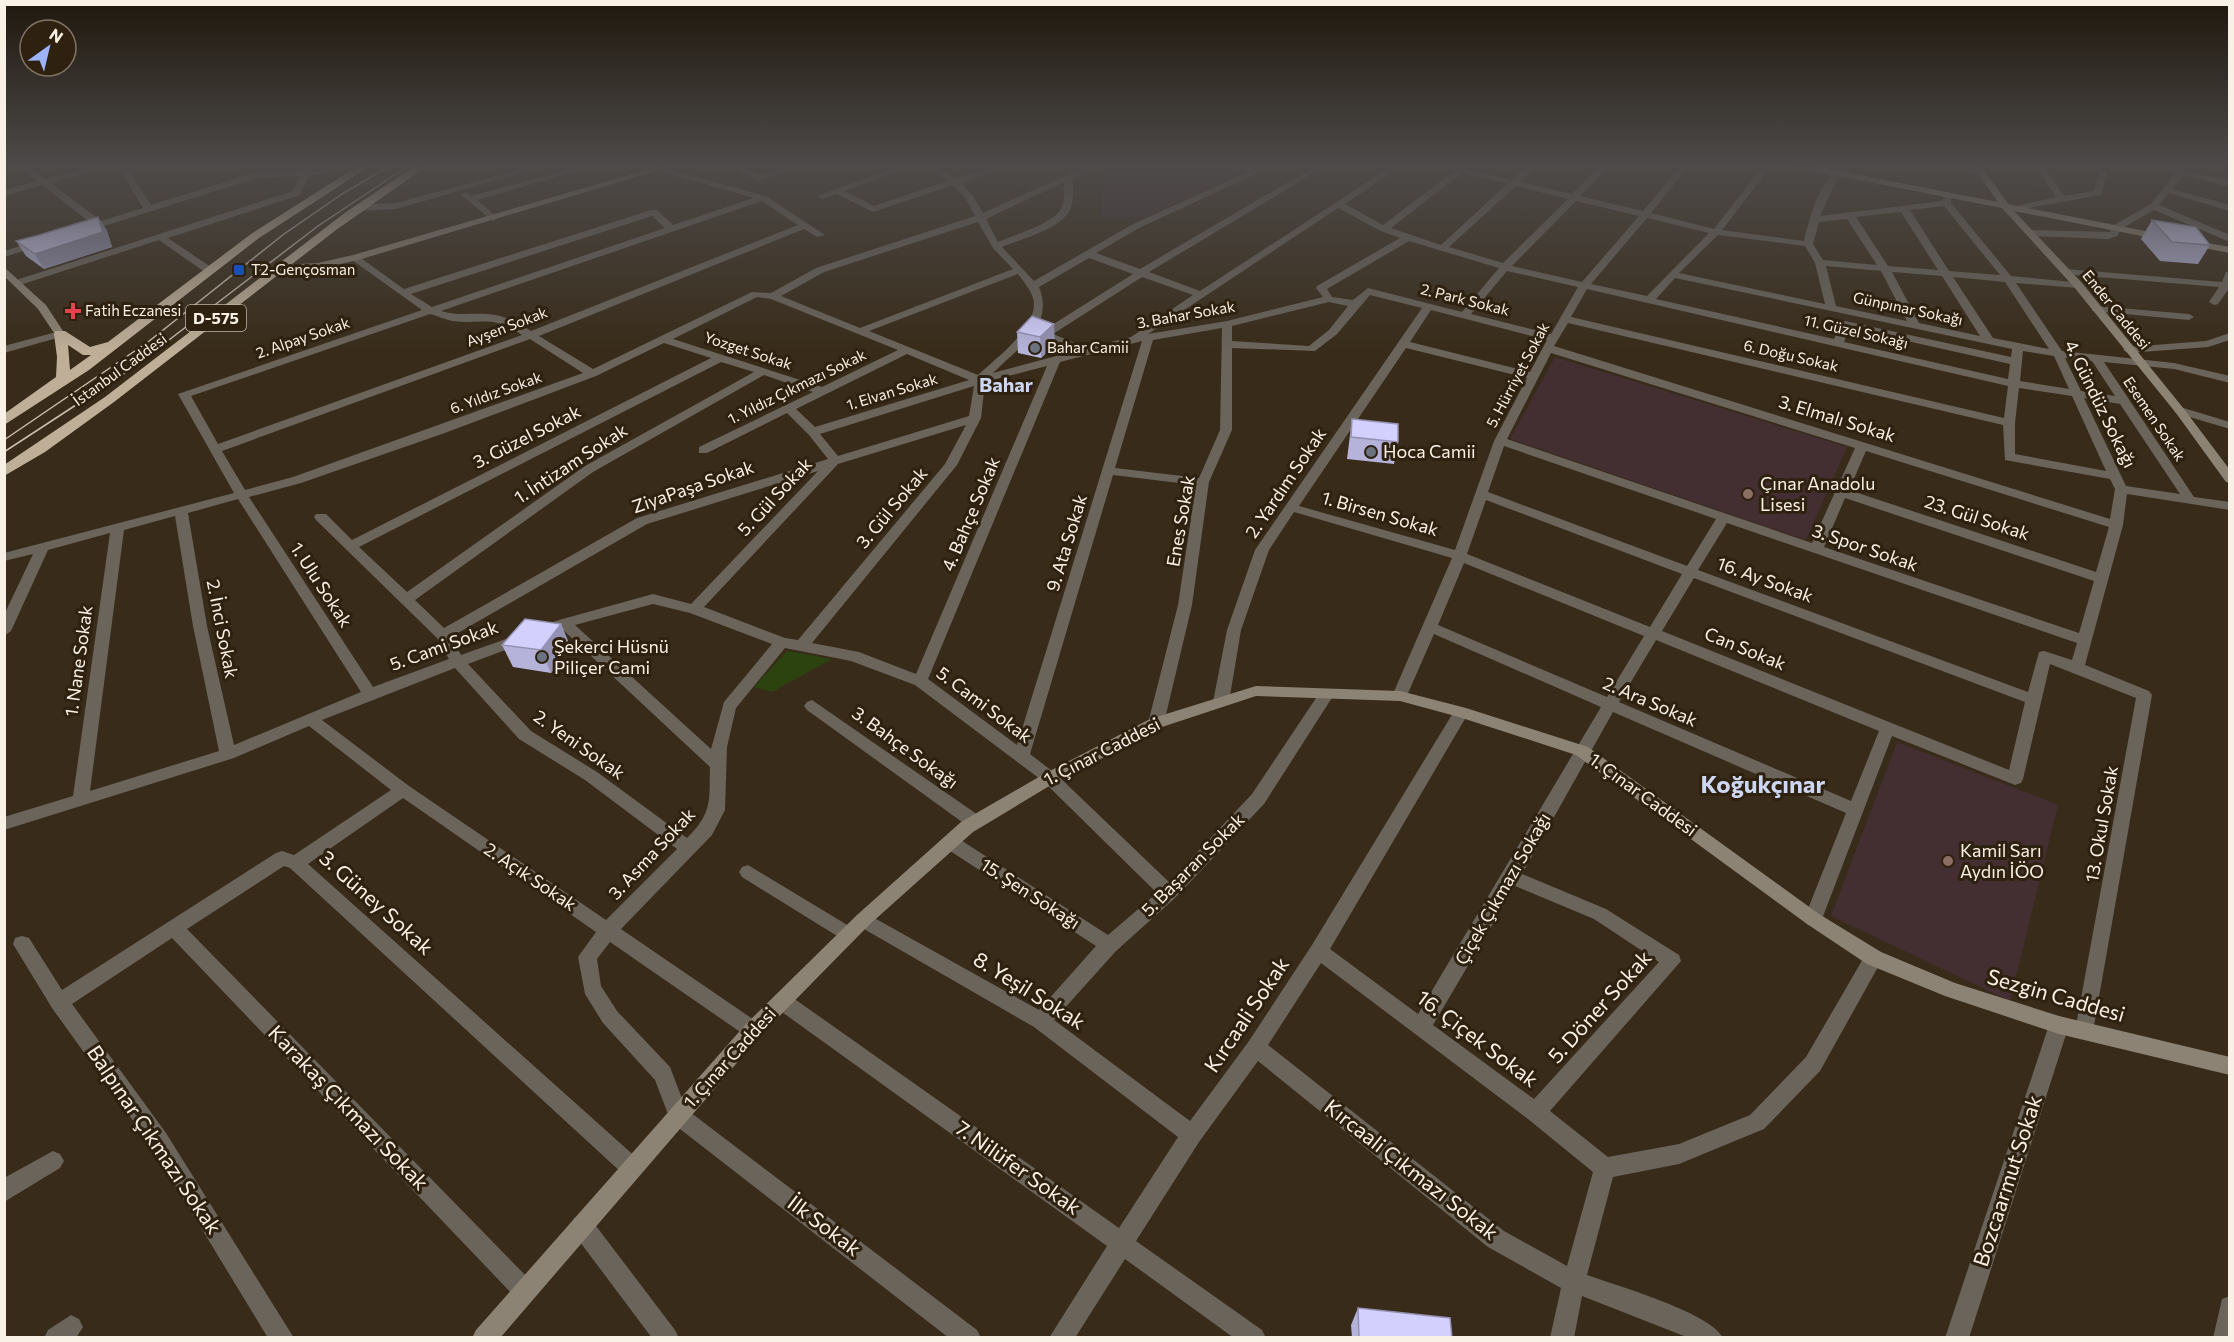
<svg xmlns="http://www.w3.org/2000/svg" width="2234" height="1342" font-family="Commissioner,sans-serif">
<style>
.education{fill:#432f31}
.green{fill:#2c430f}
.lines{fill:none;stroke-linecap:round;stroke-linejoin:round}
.street{fill:#6a645b;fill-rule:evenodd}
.secondary{fill:#8d8374;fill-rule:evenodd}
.highway{fill:#bfaf99;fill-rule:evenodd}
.tram{stroke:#c8beb1;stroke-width:1.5}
.wall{fill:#b5b3da}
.shaded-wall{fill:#9492b2}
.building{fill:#d3d0fe;stroke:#9492b2;stroke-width:1.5}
.transit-dot{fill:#1a4fb4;stroke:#2e210f;stroke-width:2}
.health-dot{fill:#e0444e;stroke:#2e210f;stroke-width:2}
.worship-dot{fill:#6b7280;stroke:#2e210f;stroke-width:2}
.education-dot{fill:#8d6e63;stroke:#2e210f;stroke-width:2}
.labels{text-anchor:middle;stroke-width:6;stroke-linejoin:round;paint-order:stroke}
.far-poi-label{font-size:15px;fill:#faf1e6;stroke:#2e210f;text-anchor:start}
.far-street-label{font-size:15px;fill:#faf1e6;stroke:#2e210f}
.shield{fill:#2e210f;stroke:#bdb3a6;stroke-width:1.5}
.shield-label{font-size:16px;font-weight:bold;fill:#faf1e6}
.street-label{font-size:18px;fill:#faf1e6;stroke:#2e210f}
.poi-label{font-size:18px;fill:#faf1e6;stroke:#2e210f;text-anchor:start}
.far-district-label{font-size:20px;font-weight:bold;fill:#cdd7f3;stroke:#2e210f}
.near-street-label{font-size:21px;fill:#faf1e6;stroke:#2e210f}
.district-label{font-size:24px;font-weight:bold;fill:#cdd7f3;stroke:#2e210f}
</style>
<rect width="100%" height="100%" fill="#382b19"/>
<!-- education -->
<g class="education">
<polygon points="1114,164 1185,164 1243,173 1146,217 1102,217 1101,180"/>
<polygon points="1555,357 1847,447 1806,540 1510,439"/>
<polygon points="1897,742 2058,805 2010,1001 1831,916"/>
</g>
<!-- green -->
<polygon class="green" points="787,651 832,659 772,692 754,687"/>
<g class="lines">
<!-- street -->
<g class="street">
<polygon points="16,164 25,164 45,179 102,164 115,164 51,183 101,221 143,208 117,164 125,164 151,205 256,172 302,171 306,164 314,164 311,171 317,171 359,164 370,165 309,176 300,195 168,238 214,269 214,273 206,273 159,240 17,286 12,283 13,281 293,191 300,176 257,178 85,232 80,229 92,224 42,185 4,196 4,190 37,181"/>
<polygon points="540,164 553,164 396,209 357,211 352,208 357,205 396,203"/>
<polygon points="588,164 601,164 477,200 496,216 498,218 493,221 461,195 465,192 471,196"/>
<path d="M635,164H648L766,196L825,235L817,237L804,229L539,336L593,369L752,292L771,293L816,268L975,216L966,199L953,185L873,212L837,194L822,199L817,196L905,164H916L845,191L874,206L948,181L922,164H932L956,179L1001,164H1013L961,183L973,196L983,213L1091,164H1101L1073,178C1073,188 1074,198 1071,207C1065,228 1021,239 1002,247L1034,281L1133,224L1248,172L1227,164H1239L1260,172L1139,228L1096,253L1140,269L1319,164H1329L1149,272L1200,291L1395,164H1404L1345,204L1383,225L1454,171L1433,164L1459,167L1466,164L1469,166L1467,169L1512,180L1529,164H1538L1520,182L1572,194L1602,164H1611L1580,196L1643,211L1682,164H1690L1651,213L1714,229L1764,164H1776L1770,168L1722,230L1804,241C1811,215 1822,162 1857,164L1836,181L1820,216L1942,201L1945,193H1951V203L2011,276L2082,283V287L2078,288L2016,283L2062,351L2174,363L2230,376V383L2174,369L2104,362L2194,497L2230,502V510L2127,494L2123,525L2085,665L2149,691L2152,695L2092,1037L2085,1040L2078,1037L2075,1031L2136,698L2050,664L2023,779L2021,783L2015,785L1892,736L1822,919L1819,924L1813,927L1807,924L1804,919L1846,813L1613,712L1522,874L1606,909L1679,955L1681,961L1550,1111L1608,1157L1679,1144L1750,1115L1806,1057L1867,952L1874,950L1881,952L1883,958L1820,1071L1764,1129L1679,1164L1613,1177L1587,1275C1615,1285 1712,1313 1723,1338H1689L1582,1296L1574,1338H1550L1561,1288L1488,1247L1258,1061L1199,1142L1136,1241L1262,1330L1266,1338H1234L1125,1259L1075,1338H1049L1107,1246L775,1007L772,1001L775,995L782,992L789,995L1119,1228L1178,1137L1034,1027L857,925L854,920L857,915L863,912L869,915L1039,1010L1096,946L944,847L941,842L944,837L950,835L956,837L1108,935L1157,893L1044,782L915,685L851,661L785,648L736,708L727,747L725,810L712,835L621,929L760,1024L763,1030L760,1036L753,1039L746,1036L610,942L597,959L601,986L617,1011L670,1067L686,1109L977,1330L981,1338H949L671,1122L655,1080L603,1023L585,994L578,957L596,932L403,798L308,864L639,1160L642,1167L639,1174L631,1177L623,1174L290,868L284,866L187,929L532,1282L535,1290L532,1298L524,1301L516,1298L172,938L72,1004L166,1133L294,1338H268L152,1147L52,1008L13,944L15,938L22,936L29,938L62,990L276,853L282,851L294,855L391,790L309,726L234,758L4,830V817L73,796L110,533L48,550L11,631L4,636V615L33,554L4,561V553L234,493L178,394L422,310L352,260V256H358L404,289L651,210H657L673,225L754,198ZM1462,173L1507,184L1441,245L1391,228ZM1064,182C1064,190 1065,199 1062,207C1056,223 1014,235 998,242L986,219ZM1516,186L1568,199L1503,263L1449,247ZM762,201L798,225L531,331C518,323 504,315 488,314C471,313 457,316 441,311ZM1576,201L1639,216L1582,282L1512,266ZM1944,206L2000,275L1949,271L1910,210ZM1338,208L1381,231L1400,238L1317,286L1316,288L1323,297L1227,321L1148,334ZM1901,212L1938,270L1888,266L1856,217ZM652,216L665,228L432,307L411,294ZM1647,218L1709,233L1647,296L1591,284ZM1847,219L1877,265L1823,260L1813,244L1819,222ZM978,222L993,248L1013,269L860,328L781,296L824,272ZM1718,235L1805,246L1815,263L1825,304L1679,273ZM1409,241L1499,268L1462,312L1368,288L1353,300L1332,297L1327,289ZM1089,258L1133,274L1044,330L1040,329L1035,332L1075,351L993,373C1018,348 1055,326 1039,287ZM1826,266L1881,271L1907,321L1836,306ZM1507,271L1578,287L1551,334L1471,314ZM1892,272L1942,276L1980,336L1919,323ZM1018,274C1024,282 1030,289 1033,298C1041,325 996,358 978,375L869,331ZM1142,277L1193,295L1131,337L1087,348L1053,334ZM1953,277L2005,282L2049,349L1993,338ZM1675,278L2012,349L2011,357L1845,321L1840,324L1834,339L1656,299ZM1587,289L2008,386L2004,418L1571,317ZM1370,295L1422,308L1255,550L1227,630L1213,702L1216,706H1226L1229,702L1241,630L1269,550L1294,512L1452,558L1392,696L1395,700H1405L1434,634L1601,707L1418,1014L1330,949L1469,712L1466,708H1456L1312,945L1249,1041L1190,1121L1054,1020L1116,951L1175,898L1264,804L1335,693L1332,689H1322L1252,794L1169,882L1056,774L1030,754L1113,475L1196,485L1178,605L1148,723L1150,727H1162L1164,723L1192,605L1209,482L1232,430V348L1315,351L1337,334ZM757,297L771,299L898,350L822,387L673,339ZM1329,302L1348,306L1329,330L1309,346L1232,341V326ZM1431,310L1547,340L1530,372L1410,342ZM430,314C438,316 446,320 453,321C485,325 490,314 522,335L218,444L191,396ZM1568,323L2003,425L2005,460L2110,479L2115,489L2110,519L1554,346ZM1222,328L1220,430L1199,478L1115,468L1153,340ZM1849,328L2010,364L2008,379L1844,342ZM530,339L583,373L293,477L245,490L222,451ZM1142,341L1017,745L928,679L1060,362ZM664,343L711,358L352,540L326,514H316L314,517L316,520L437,638L449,659L373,687L249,497L301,483L442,434L596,376ZM1406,348L1527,378L1494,441L1455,550L1299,506ZM2023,351L2054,356L2069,389L2020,381ZM1551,353L1855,448L1812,543L1507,439ZM907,354L969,380L815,427L796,409ZM2065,358L2092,361L2115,396L2081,391ZM721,362L754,372L585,466L407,592L359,547ZM1047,366L916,674L859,652L812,643L957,465L981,418L985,382ZM764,375L813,392L699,447V453H707L787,413L809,435L828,459L637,518L444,628L415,600L593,472ZM974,386L969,416L838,456L820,434ZM2019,388L2072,396L2106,471L2015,454V423ZM2084,398L2120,404L2180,494L2126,486ZM966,425L945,464L798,640L785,638L704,607L838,464ZM1504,446L1716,519L1687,566L1488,492ZM1866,451L2109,527L2096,572L1849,490ZM818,471L691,604L653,594L559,620L461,655L451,637L647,524ZM1845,498L2094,581L2079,633L1824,547ZM238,499L361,692L234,745L207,626L188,513ZM1486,500L1682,574L1650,627L1467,554ZM175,516L193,626L219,751L90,791L124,530ZM1727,523L2077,643L2072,660L2044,651L2039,652L2028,692L1698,570ZM1464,563L1644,636L1607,697L1438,625ZM1694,578L2025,702L2009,770L1662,631ZM653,604L690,613L772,644L724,702L711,749L575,625ZM562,629L710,767C709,801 713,812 687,838L597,772L531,731L468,664ZM1656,640L1879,731L1851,801L1619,702ZM455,668L519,739L585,780L677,849L606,920L409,786L322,720ZM1515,886L1594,919L1659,962L1534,1099L1433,1025ZM1321,963L1528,1119L1593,1172L1567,1266L1504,1231L1268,1045Z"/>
<polygon points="730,164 740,164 758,175 797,164 809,164 757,181"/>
<polygon points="1942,164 1955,164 1987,174 1983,177"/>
<polygon points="2034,164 2042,164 2064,196 2094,191 2099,172 2074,164 2088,164 2108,170 2101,195 2017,210 2017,206 2056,197"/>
<polygon points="2143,164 2157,164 2179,169 2183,164 2191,164 2186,171 2230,181 2230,187 2183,175 2172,189 2230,205 2230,211 2169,193 2159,205 2230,235 2230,242 2154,210 2121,229 2117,236 2108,239 2031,236 2026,233 2031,230 2110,232 2114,225 2151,204 2175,173"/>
<polygon points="2216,164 2230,164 2230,168 2217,166"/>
<polygon points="39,240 44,243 42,245 4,257 4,251"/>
<polygon points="2066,269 2222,282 2226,272 2230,271 2230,287 2218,304 2214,305 2209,302 2219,287 2062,274 2062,270"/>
<polygon points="2096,306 2189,314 2194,317 2189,320 2092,311 2092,307"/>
<polygon points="60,331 64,332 64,336 4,353 4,346"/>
<polygon points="2230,333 2230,340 2208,347 2128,353 2123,350 2128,347 2206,341"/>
<polygon points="2180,407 2230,422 2230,429 2176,413 2174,411"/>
<polygon points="812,700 981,817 983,822 981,827 975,829 969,827 807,710 804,706 807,702"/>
<polygon points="748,865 854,929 857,934 854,939 848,942 842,939 742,877 739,872 742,867"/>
<polygon points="2059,1016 2066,1019 2069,1025 1969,1338 1945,1338 2049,1025 2052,1019"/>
<polygon points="53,1151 60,1154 64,1161 60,1168 4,1202 4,1178"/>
<polygon points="582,1215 590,1218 675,1330 679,1338 652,1338 574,1234 571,1226 574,1218"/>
<polygon points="2230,1296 2230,1338 2213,1338 2222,1299"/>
<polygon points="71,1315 79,1319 83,1327 76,1338 44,1338 48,1330"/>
</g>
<!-- secondary -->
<g class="secondary">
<polygon points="667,164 679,164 358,260 318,269 280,271 275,268 280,265 318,263 353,255"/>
<polygon points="1788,164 1804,164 1998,202 1972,164 1980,164 2008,204 2165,235 2165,239 2162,240 2014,211 2082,283 2184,409 2230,470 2230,483 2226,482 2176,413 2074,287 2002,208 1792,167"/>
<polygon points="2191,240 2230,247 2230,253 2188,245 2188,241"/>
<polygon points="4,267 46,305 65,334 64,336 56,336 38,309 4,276"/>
<polygon points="1256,686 1400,691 1466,708 1588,747 1819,914 1881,952 1955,983 2059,1016 2230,1057 2230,1075 2059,1034 1945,996 1867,964 1807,924 1576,755 1459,717 1400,701 1256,696 1162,727 1056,782 973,832 869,925 760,1036 500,1338 472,1338 476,1330 746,1024 857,915 961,822 1044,774 1150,719"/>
</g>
<!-- highway -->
<g class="highway">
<path d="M361,164H373L259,238L89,370L4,425V414L56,377L57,357L54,334L55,331H65L90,347L108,342L251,234ZM68,345L83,355H91L70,370Z"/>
<polygon points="418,164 430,164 336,230 114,402 45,452 4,476 4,465 105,397 346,212"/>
</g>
<!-- tram -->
<g class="tram">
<polyline points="4,440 148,342 284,234 342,194 393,164"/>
<polyline points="4,452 131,369 318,226 411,164"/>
</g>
</g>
<!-- wall -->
<g class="wall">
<polygon points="98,217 107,231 112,247 44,269 26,256 16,241 39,235"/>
<polygon points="2152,220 2210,245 2198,264 2160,261 2141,239"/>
<polygon points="1032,316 1055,344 1041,358 1018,353 1017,332"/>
<polygon points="1352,419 1398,442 1394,464 1347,459"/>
<polygon points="561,624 570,646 551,673 513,667 502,645"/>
<polygon points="1358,1308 1452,1338 1352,1338 1351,1325"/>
</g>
<!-- shaded-wall -->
<g class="shaded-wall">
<polygon points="98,217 107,231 112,247 44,269 35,254"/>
<polygon points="1054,324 1055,344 1041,358 1040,337"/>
<polygon points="561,624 570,646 551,673 541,650"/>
</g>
<!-- building -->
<g class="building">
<polygon points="98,217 103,232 35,254 16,241 39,235"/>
<polygon points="2152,220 2196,227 2210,245 2172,242"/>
<polygon points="1032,316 1054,324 1040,337 1017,332"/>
<polygon points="1352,419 1398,424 1398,442 1351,437"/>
<polygon points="525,619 561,624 541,650 502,645"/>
<polygon points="1358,1308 1450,1318 1452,1338 1359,1338"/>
</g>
<!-- sky -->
<linearGradient id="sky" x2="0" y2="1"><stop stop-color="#1f180e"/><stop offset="0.47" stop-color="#4d4a49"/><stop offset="1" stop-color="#4d4a49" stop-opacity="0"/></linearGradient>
<rect width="2234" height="352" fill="url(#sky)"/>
<!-- markers -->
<rect class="transit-dot" x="233" y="264" width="12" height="12" rx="3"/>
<path class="health-dot" d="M70 302h6v6h6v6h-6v6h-6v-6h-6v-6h6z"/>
<g class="worship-dot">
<circle cx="1035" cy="348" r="6"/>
<circle cx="1371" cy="452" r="6"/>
<circle cx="542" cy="657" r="6"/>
</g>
<g class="education-dot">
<circle cx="1748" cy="494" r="6"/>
<circle cx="1948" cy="861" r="6"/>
</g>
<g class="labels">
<!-- far-poi labels -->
<g class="far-poi-label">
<text x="251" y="275">T2-Gençosman</text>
<text x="85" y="316">Fatih Eczanesi</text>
<text x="1047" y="353">Bahar Camii</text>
</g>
<!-- far-street labels -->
<g class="far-street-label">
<text transform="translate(1465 300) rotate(14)" y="5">2. Park Sokak</text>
<text transform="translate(1908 309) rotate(12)" y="5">Günpınar Sokağı</text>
<text transform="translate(2116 310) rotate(51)" y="5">Ender Caddesi</text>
<text transform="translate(1186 315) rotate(-10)" y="5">3. Bahar Sokak</text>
<text transform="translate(507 327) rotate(-21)" y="5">Ayşen Sokak</text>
<text transform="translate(1856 332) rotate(13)" y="5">11. Güzel Sokağı</text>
<text transform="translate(303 338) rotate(-19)" y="5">2. Alpay Sokak</text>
<text transform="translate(748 351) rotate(18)" y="5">Yozget Sokak</text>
<text transform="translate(1791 356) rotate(13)" y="5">6. Doğu Sokak</text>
<text transform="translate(120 370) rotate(-36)" y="5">İstanbul Caddesi</text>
<text transform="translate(1518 375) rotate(-62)" y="5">5. Hürriyet Sokak</text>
<text transform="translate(797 387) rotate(-26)" y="5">1. Yıldız Çıkmazı Sokak</text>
<text transform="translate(892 392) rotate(-17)" y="5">1. Elvan Sokak</text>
<text transform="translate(496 393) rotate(-20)" y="5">6. Yıldız Sokak</text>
<text transform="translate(2154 419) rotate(56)" y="5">Esemen Sokak</text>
</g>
<!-- shield labels -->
<rect class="shield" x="186" y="305" width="60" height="26" rx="4.5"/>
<g class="shield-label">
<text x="216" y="324">D-575</text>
</g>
<!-- street labels -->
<g class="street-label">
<text transform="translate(2100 404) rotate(64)" y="6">4. Gündüz Sokağı</text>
<text transform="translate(1837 419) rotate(17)" y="6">3. Elmalı Sokak</text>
<text transform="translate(527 437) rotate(-27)" y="6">3. Güzel Sokak</text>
<text transform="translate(571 464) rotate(-33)" y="6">1. İntizam Sokak</text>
<text transform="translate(1286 483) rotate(-56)" y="6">2. Yardım Sokak</text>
<text transform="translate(693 487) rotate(-19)" y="6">ZiyaPaşa Sokak</text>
<text transform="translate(775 497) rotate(-47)" y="6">5. Gül Sokak</text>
<text transform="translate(892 508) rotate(-50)" y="6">3. Gül Sokak</text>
<text transform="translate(971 514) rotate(-67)" y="6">4. Bahçe Sokak</text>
<text transform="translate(1380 514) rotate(16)" y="6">1. Birsen Sokak</text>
<text transform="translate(1977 518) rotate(18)" y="6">23. Gül Sokak</text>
<text transform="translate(1181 521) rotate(-80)" y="6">Enes Sokak</text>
<text transform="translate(1067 543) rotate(-73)" y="6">9. Ata Sokak</text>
<text transform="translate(1865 548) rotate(19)" y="6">3. Spor Sokak</text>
<text transform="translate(1765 580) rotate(20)" y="6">16. Ay Sokak</text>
<text transform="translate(321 585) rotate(57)" y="6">1. Ulu Sokak</text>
<text transform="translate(222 629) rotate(79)" y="6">2. İnci Sokak</text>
<text transform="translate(444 646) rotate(-20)" y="6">5. Cami Sokak</text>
<text transform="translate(1745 649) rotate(22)" y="6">Can Sokak</text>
<text transform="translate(79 661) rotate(-82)" y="6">1. Nane Sokak</text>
<text transform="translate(1650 702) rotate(23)" y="6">2. Ara Sokak</text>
<text transform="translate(984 705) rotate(37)" y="6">5. Cami Sokak</text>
<text transform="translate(579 745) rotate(35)" y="6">2. Yeni Sokak</text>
<text transform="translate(905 748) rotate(36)" y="6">3. Bahçe Sokağı</text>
<text transform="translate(1102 752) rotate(-27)" y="6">1. Çınar Caddesi</text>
<text transform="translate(1643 795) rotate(36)" y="6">1. Çınar Caddesi</text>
<text transform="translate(2102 824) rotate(-80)" y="6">13. Okul Sokak</text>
<text transform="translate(652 854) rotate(-47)" y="6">3. Asma Sokak</text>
<text transform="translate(1193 865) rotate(-45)" y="6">5. Başaran Sokak</text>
<text transform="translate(530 877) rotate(34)" y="6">2. Açık Sokak</text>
<text transform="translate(1503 889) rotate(-60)" y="6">Çiçek Çıkmazı Sokağı</text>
<text transform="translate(1030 894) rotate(33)" y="6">15. Şen Sokağı</text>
<text transform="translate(730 1058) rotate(-48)" y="6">1. Çınar Caddesi</text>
</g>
<!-- poi labels -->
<g class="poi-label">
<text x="1383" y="458">Hoca Camii</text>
<text x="1760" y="490">Çınar Anadolu<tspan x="1760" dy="21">Lisesi</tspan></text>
<text x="554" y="653">Şekerci Hüsnü<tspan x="554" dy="21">Piliçer Cami</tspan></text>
<text x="1960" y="857">Kamil Sarı<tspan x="1960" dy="21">Aydın İÖO</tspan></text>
</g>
<!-- far-district labels -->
<g class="far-district-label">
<text x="1006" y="392">Bahar</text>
</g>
<!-- near-street labels -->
<g class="near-street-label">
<text transform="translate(376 903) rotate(42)" y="7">3. Güney Sokak</text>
<text transform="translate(1029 991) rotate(32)" y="7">8. Yeşil Sokak</text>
<text transform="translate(2056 996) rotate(16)" y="7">Sezgin Caddesi</text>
<text transform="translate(1600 1007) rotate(-48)" y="7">5. Döner Sokak</text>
<text transform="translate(1247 1015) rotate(-56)" y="7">Kırcaali Sokak</text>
<text transform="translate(1477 1039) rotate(37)" y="7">16. Çiçek Sokak</text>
<text transform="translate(348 1108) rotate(46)" y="7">Karakaş Çıkmazı Sokak</text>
<text transform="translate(154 1140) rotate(56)" y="7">Balpınar Çıkmazı Sokak</text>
<text transform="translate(1018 1168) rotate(35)" y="7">7. Nilüfer Sokak</text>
<text transform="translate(1411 1170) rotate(38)" y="7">Kırcaali Çıkmazı Sokak</text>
<text transform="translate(2008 1181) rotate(-72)" y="7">Bozcaarmut Sokak</text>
<text transform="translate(824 1226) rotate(37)" y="7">İlk Sokak</text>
</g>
<!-- district labels -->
<g class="district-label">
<text x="1763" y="793">Koğukçınar</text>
</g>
</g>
<!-- border -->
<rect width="2234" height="1342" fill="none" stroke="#faf1e6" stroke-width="12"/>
<!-- north arrow -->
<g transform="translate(48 48) rotate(34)"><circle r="28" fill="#2e210f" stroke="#807465" stroke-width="1.5"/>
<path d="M0-4.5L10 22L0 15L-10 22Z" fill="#9db4fd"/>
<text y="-9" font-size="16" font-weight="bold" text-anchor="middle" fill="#faf1e6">N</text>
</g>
</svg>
